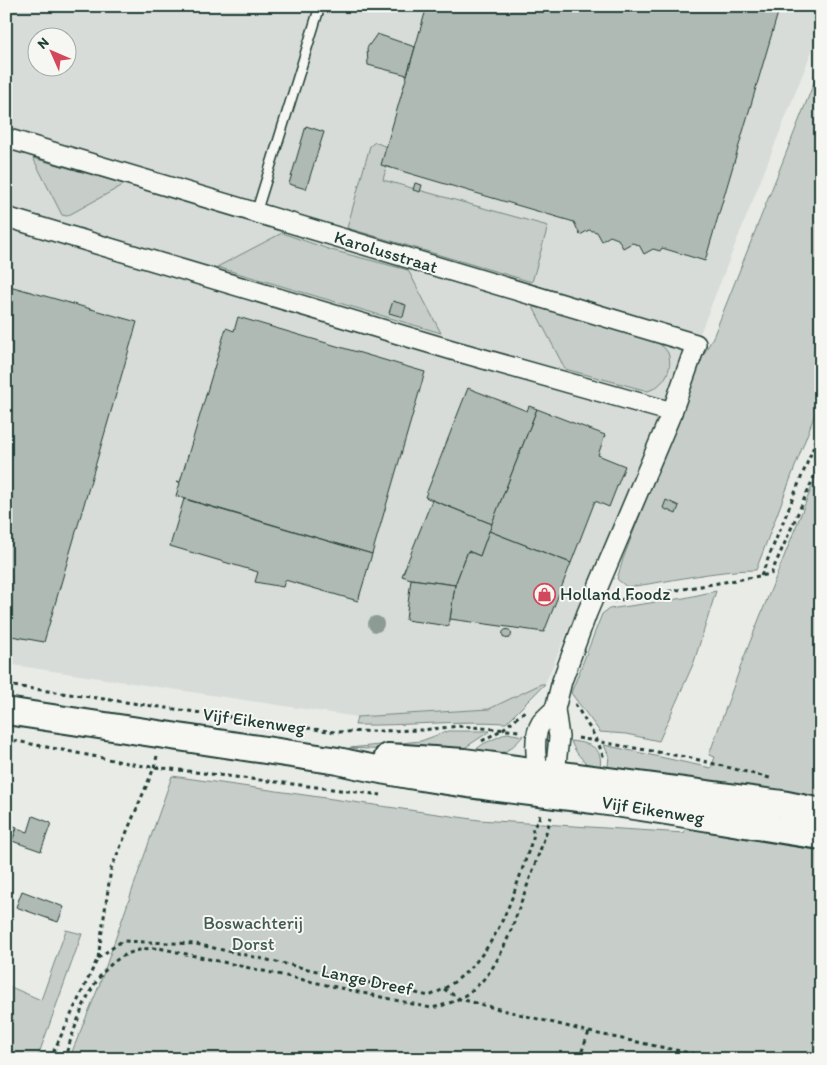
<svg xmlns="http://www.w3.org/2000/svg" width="827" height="1065" font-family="Itim,sans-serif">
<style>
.built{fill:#d8dcd8;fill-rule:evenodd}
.green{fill:#c7cec9;stroke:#73867e}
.building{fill:#b0bab5;stroke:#1f3d34}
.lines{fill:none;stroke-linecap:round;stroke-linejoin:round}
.service-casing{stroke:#1f3d34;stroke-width:12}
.minor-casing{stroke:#1f3d34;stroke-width:22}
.secondary-casing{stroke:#1f3d34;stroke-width:30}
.path{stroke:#1f3d34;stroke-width:3;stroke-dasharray:4 4;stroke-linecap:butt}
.service{stroke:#f6f6f2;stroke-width:9}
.minor{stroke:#f6f6f2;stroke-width:19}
.secondary{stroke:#f6f6f2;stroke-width:26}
.tree{fill:#8d9b95}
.labels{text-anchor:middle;stroke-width:4;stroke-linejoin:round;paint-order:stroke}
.street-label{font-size:18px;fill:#1f3d34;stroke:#f6f6f2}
.poi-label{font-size:18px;fill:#1f3d34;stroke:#f6f6f2;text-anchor:start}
.park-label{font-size:18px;fill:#415a52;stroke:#f6f6f2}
</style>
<rect width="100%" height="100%" fill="#e9ebe7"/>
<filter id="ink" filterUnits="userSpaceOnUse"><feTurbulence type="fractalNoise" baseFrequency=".02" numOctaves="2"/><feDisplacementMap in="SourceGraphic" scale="10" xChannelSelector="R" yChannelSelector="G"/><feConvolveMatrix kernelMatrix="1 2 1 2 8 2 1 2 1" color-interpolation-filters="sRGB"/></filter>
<g filter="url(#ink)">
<!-- built -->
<path class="built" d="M6,6H821V28L692,354L665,404L545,684L489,709L357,717L6,664ZM38,38H68V68H38Z"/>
<!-- green -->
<g class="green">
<path d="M821,65V398L756,570C713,570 670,582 627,587L617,579L623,559L694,373L714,335Z"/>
<polygon points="375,142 391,149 383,180 548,226 532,282 347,228 370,146"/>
<polygon points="33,158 125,184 67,216 62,215"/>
<polygon points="282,233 331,250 408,270 441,333 217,267"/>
<path d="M532,305L657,342C661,345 666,349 668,353C674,370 663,386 648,391L565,369Z"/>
<polygon points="821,464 821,1059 69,1059 99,986 172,776 479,820 684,833 703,786 607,776 609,756 604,745 711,768 715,757 709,755 744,657"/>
<polygon points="716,591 694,662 659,741 626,734 600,732 571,693 602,614 609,609 684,598"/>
<path d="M541,684H545L506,723C455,720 405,726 355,725L357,717L489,709Z"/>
<polygon points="448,731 490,731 463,749 450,753 349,748 421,741"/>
<path d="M507,733L523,736C505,757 495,756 469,755L483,744Z"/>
<path d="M571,741C593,744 605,748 599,773C587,764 576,756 571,741Z"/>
<polygon points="66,930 82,934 37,1059 6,1059 6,985 41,1000"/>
</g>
<!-- building -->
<g class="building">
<polygon points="427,6 780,6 705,261 662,248 660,251 653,249 644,254 639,245 632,243 623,248 618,239 610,236 602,241 597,232 589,230 580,235 574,222 381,165"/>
<polygon points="377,34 415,47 407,75 368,65 367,48"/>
<polygon points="306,126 324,132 306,189 289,184"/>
<polygon points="415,183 422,185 420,192 413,190"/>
<polygon points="6,285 137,322 44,642 6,635"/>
<polygon points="393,301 406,305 403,317 389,313"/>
<polygon points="238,317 425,372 372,554 176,496 180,483 177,481 180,482 226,328 234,331"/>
<polygon points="468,388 527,411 529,406 537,409 492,524 425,497"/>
<polygon points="537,409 605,435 598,455 625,466 609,507 595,501 571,563 489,531"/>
<polygon points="184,499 372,554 358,601 285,580 283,587 255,582 258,572 170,546"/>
<polygon points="432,500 492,524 480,556 468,551 455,585 411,579 402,576"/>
<polygon points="666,500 679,506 676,514 663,508"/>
<polygon points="489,531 571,563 544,632 450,619 455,585 468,551 480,556"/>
<polygon points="411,579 455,585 449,626 406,620"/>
<circle cx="507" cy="634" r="4.5"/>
<polygon points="33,816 51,823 41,851 12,841 17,828 28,832"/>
<polygon points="6,823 17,827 6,857"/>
<polygon points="22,891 64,907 58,922 16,907"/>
</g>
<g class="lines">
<defs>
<polyline id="service" points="256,213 320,6"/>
<g id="minor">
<polyline points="6,138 696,344 672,412"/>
<polyline points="6,217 452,350 672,412 587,613 562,681 555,709 559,737 555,774"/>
<path d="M541,783C537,767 531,739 541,723C545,718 551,713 555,709"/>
</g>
<g id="secondary">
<path d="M6,711L338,761C424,781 512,789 600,801C674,811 747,825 821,836"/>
<polyline points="388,757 464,762 782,804 821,812"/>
</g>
</defs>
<!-- service casing -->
<use href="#service" class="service-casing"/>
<!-- minor casing -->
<use href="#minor" class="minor-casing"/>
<!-- secondary casing -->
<use href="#secondary" class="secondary-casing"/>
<!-- path -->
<g class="path">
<polyline points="761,576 821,429"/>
<polyline points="613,601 771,574 821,461"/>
<polyline points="6,685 335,732 422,730 460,726 519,731"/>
<polyline points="575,704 597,740 604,758"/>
<polyline points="578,738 691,758 770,778"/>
<polyline points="6,739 138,765 381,795"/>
<polyline points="482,741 503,729 526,710"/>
<path d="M98,958L122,941L196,944L429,996C496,968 512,897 534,835L532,828L538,822L540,815"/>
<polyline points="444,989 460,999 589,1032 718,1059"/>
<polyline points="50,1059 98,958 111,869 154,768 157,756"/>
<path d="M64,1059C82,1010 95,947 159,948L431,1008C491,997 505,947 523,897C533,870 543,844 551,817"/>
<polyline points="579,1059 589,1032"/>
</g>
<!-- service -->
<use href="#service" class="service"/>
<!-- minor -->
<use href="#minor" class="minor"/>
<!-- secondary -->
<use href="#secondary" class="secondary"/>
</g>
<!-- trees -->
<circle class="tree" cx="376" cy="624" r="8"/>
</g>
<!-- icons -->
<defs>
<symbol id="shop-ring" viewBox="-11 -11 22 22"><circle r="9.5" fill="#f6f6f2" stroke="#d1495b" stroke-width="1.5"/><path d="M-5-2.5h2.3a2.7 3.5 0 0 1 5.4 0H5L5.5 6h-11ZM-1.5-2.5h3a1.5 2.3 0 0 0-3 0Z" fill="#d1495b"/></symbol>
</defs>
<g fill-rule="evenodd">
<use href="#shop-ring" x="532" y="582" width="25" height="25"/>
</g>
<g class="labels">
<!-- street labels -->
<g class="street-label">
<text transform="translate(386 252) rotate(17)" y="6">Karolusstraat</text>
<text transform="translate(254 721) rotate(8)" y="6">Vijf Eikenweg</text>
<text transform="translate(653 810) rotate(9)" y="6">Vijf Eikenweg</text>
<text transform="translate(367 980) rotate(12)" y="6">Lange Dreef</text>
</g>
<!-- poi labels -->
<g class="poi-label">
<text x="560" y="600">Holland Foodz</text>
</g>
<!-- park labels -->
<g class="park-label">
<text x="253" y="929">Boswachterij<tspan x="253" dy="21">Dorst</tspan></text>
</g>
</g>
<!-- margin -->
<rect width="827" height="1065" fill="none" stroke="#f6f6f2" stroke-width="25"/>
<rect x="12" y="12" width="802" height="1040" fill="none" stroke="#1f3d34" stroke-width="2" filter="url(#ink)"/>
<!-- north arrow -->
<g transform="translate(52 52) rotate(315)"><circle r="24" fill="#f6f6f2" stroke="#a0aca6"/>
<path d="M0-4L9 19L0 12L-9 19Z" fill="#d1495b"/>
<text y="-8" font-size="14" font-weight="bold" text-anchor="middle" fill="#1f3d34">N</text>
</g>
</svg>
